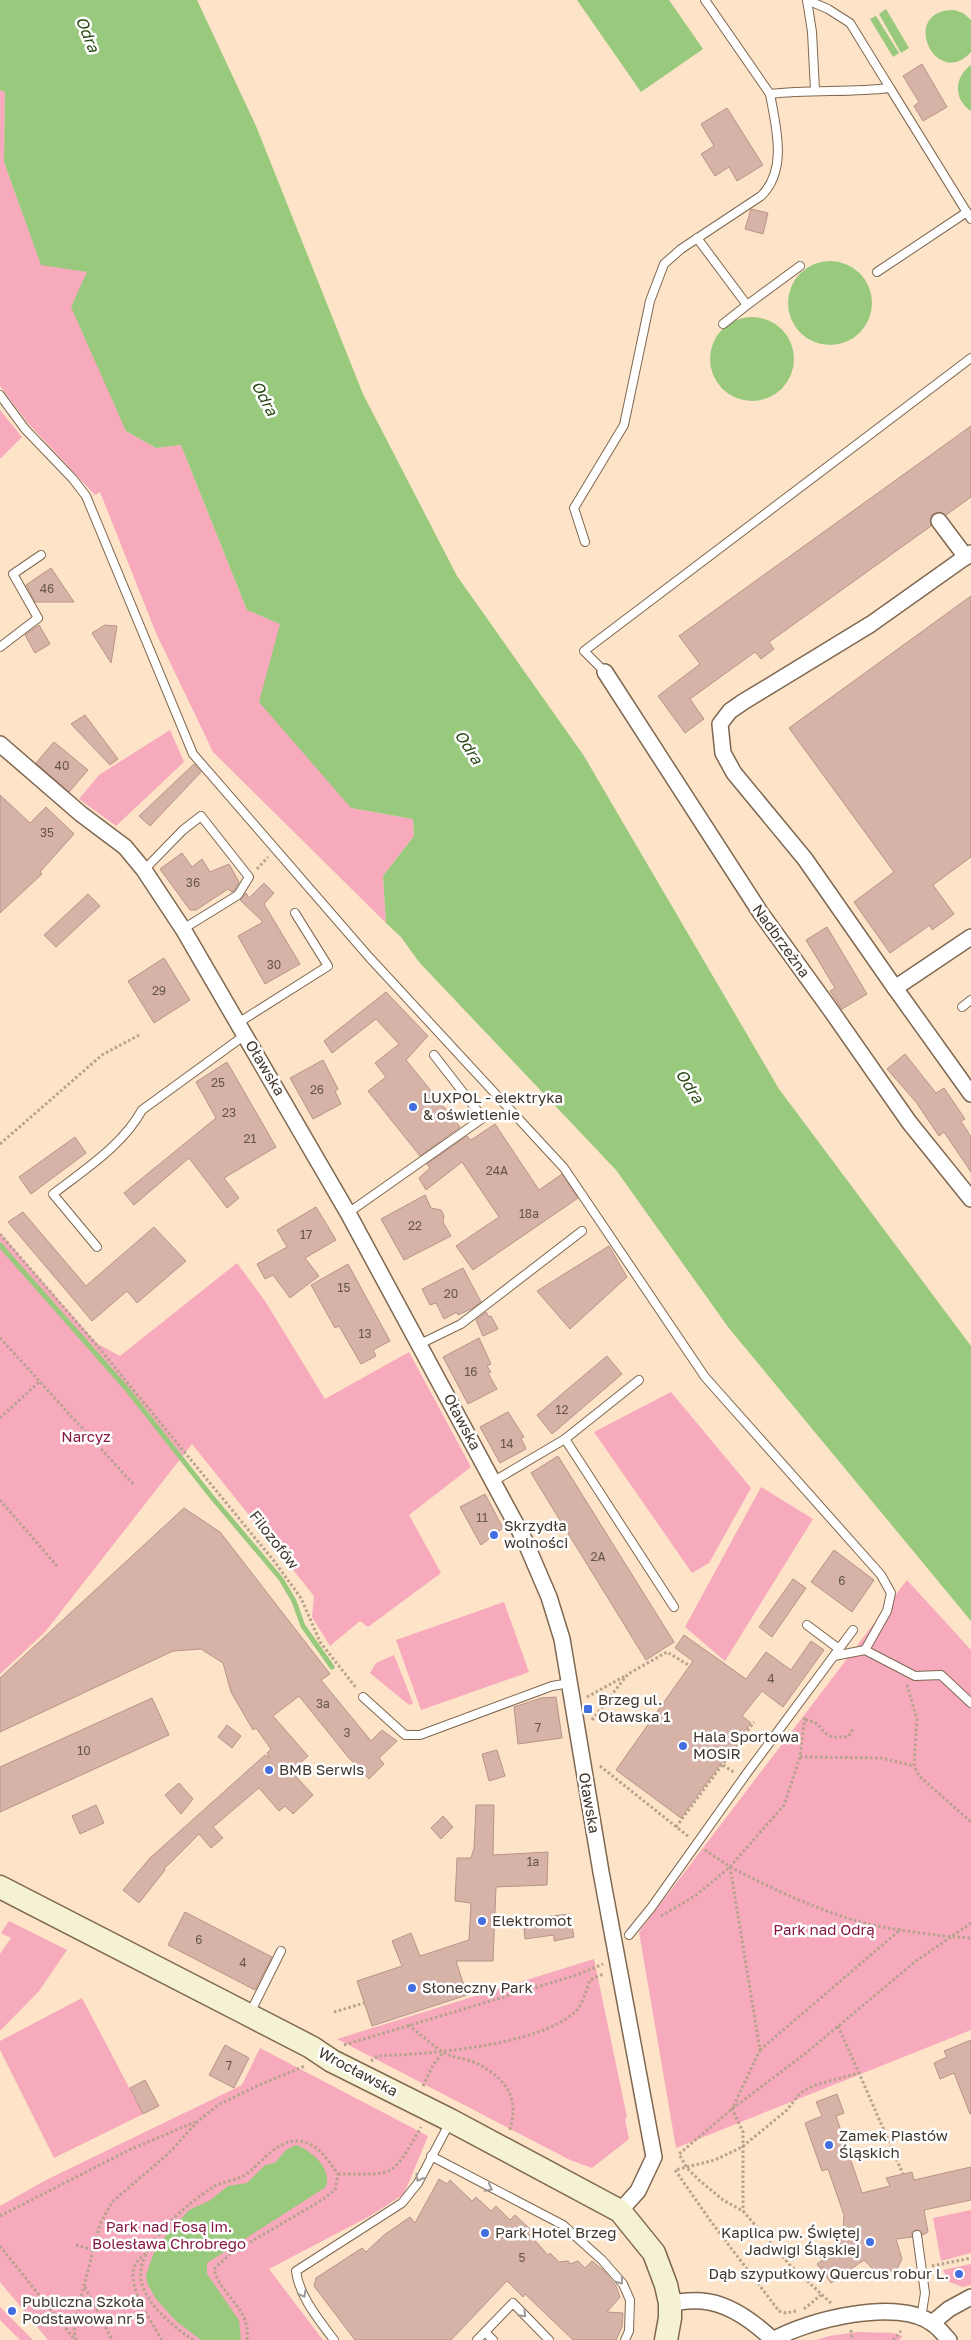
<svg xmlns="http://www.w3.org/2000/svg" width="971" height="2340" font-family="'Golos Text',sans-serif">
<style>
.green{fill:#f7aabc}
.water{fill:#98c97d}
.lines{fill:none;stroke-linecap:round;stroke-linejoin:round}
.stream{stroke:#98c97d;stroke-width:5}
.building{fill:#d7b2a7;stroke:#b89489}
.lane-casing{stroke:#7f6850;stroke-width:10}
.street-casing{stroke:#7f6850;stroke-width:18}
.secondary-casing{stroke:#7f6850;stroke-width:25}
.path{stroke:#b6a28d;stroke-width:3;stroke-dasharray:2.5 2.5;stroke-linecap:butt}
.lane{stroke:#fff;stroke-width:8}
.street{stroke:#fff;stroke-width:15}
.secondary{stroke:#f5f1d3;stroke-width:22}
.oneway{stroke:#a09b96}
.poi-dot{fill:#426ee0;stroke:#fff;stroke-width:2}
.labels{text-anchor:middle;stroke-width:5;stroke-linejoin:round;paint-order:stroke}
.number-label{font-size:12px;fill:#66564b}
.street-label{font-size:15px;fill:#41372c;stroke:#fff}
.poi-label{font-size:15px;fill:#41372c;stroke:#fff;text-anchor:start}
.park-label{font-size:15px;fill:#861843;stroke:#fff}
.water-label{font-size:16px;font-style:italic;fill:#2c4c17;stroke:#fff}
</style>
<rect width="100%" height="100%" fill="#fde3c8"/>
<!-- green -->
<g class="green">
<polygon points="0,90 5,92 4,162 41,264 87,272 126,431 156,448 181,445 247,610 281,624 351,808 413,819 414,836 383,876 386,923 213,752 156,633 100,492 95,495 27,422 0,386"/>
<polygon points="0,410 22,437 0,459"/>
<polygon points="170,730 184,762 116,826 79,799 99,775"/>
<polygon points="0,1233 91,1337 98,1344 120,1356 237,1263 265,1301 325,1399 409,1352 471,1467 409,1515 441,1573 368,1627 360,1621 330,1646 312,1617 314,1596 192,1444 45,1632 0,1674"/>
<polygon points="671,1392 751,1488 709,1563 692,1573 594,1432"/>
<polygon points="761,1487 813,1519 725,1661 685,1627"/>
<polygon points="907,1580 971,1650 971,2030 676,2148 639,1932"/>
<polygon points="504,1602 529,1672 421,1710 396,1640"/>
<polygon points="394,1655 413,1703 409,1705 370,1673 376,1663"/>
<polygon points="9,1921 67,1950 39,1991 0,2031 0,1954 11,1938 1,1933"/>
<polygon points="594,1959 627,2117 625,2119 629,2139 592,2168 570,2160 337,2039"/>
<polygon points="82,1998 143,2114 54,2158 0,2050 0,2041"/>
<polygon points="260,2048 428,2136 404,2194 370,2216 269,2269 323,2340 48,2340 0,2282 0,2206 46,2180 242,2085"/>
<polygon points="971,2210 971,2253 941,2261 933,2218"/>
<polygon points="971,2264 971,2285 963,2287 949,2282 943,2270"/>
<polygon points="0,2307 33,2340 20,2340 0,2320"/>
<polygon points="858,2332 893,2333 903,2336 899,2340 816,2340 829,2336"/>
</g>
<!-- water -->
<g class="water">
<polygon points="0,0 197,0 256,126 363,394 457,576 584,756 779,1089 971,1346 971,1621 728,1327 616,1170 419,962 401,937 386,923 383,876 414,836 413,819 351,808 259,702 280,624 247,610 181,445 156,448 126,431 71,307 87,272 41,265 4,162 5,92 0,90"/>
<polygon points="577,0 669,0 703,49 641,92"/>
<polygon points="886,9 909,48 901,53 879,14"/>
<path d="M954,10L963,13L971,20V52C936,91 898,10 954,10Z"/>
<polygon points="876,16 899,53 893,57 870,19"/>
<path d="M971,65V111C953,99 954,77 971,65Z"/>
<circle cx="830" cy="303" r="42"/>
<circle cx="752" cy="359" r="42"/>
<path d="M296,2145C312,2151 332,2168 326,2187L207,2263V2274L239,2320L241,2340H201L189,2331L176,2321L156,2299L147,2283L146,2275L156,2247L189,2210L209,2201L228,2186L247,2183L265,2165L275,2163L286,2150Z"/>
</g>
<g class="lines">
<!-- stream -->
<polyline class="stream" points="0,1245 126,1388 211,1496 281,1579 294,1601 303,1626 332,1667"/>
</g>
<!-- building -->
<g class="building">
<polygon points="922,64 947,107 923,121 914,106 919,102 903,76"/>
<polygon points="727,108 763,165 737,181 729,167 715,176 701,154 714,146 701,124"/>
<polygon points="751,209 768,213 763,234 745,229"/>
<polygon points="971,426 971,497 946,515 938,512 933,514 930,518 931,526 769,642 774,649 761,659 755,652 690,699 704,719 685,733 658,696 700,664 679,636"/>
<polygon points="51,568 74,602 35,602 26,585"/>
<polygon points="971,596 971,857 933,885 954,914 932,930 930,925 890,953 854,902 894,872 789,728"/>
<polygon points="39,625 50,644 35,653 25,635"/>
<polygon points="105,625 117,626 111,663 92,633"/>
<polygon points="85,715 118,759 110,765 71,724"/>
<polygon points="54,742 88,770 69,792 36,763"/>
<polygon points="194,764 201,772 150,826 139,816"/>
<polygon points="0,795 30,823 46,807 74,834 40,872 42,874 0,913"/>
<polygon points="182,853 192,867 202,859 210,872 229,864 239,882 234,891 232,892 228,889 196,910 190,910 160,869"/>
<polygon points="264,883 274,893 264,904 300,964 265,984 238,936 263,922 240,900 246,893 249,898"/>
<polygon points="88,894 100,906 56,947 44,935"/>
<polygon points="827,927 867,994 842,1009 830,991 835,988 806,940"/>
<polygon points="164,958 190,1000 154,1023 128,981"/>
<polygon points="386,992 428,1036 406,1060 460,1127 420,1156 368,1091 386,1077 375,1063 399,1044 376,1019 332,1053 324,1041"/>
<polygon points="905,1054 936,1093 944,1088 965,1119 961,1121 971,1137 971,1172 944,1132 939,1136 916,1102 887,1069"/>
<polygon points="323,1060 338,1089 335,1091 341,1104 313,1119 290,1078"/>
<polygon points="227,1062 276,1147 224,1178 239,1198 227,1208 189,1158 134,1205 124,1193 216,1118 196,1082"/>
<polygon points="495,1124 539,1190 562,1174 578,1198 473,1270 456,1246 499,1217 462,1162 426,1190 419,1178 430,1168 427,1164 467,1136 471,1140"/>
<polygon points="75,1137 86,1153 31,1194 19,1177"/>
<polygon points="425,1195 431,1208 441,1210 444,1216 443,1222 451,1236 404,1260 381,1219"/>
<polygon points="316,1207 336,1240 305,1258 319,1276 290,1298 273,1275 265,1279 257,1264 287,1247 277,1230"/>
<polygon points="23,1212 86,1286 154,1227 186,1261 137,1303 127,1291 92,1321 8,1222"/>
<polygon points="609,1246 627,1277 570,1329 537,1291"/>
<polygon points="348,1264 390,1341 373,1350 376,1356 361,1364 339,1326 335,1328 311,1285"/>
<polygon points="463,1268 481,1302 471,1309 458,1315 457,1312 444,1319 436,1303 430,1305 422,1289"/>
<polygon points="486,1312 489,1317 491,1316 498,1329 483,1336 476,1320"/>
<polygon points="479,1338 491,1364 487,1366 491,1372 488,1373 497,1389 468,1404 443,1357"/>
<polygon points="607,1356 622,1374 552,1434 537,1415"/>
<polygon points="508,1412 524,1437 521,1438 526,1449 500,1463 480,1427"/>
<polygon points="558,1456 674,1642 646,1660 531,1473"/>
<polygon points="485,1494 503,1528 481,1545 460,1507"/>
<polygon points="184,1508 220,1532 330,1674 321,1680 371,1741 382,1730 397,1741 379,1758 384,1764 369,1779 348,1757 299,1696 273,1716 308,1756 291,1771 313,1795 293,1814 285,1806 279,1811 259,1788 213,1827 223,1838 211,1848 199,1834 164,1869 165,1870 139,1903 123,1890 150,1858 265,1755 270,1758 267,1753 271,1749 256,1728 253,1730 231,1692 223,1663 201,1649 173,1651 0,1732 0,1678"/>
<polygon points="834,1550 874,1580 852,1612 811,1582"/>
<polygon points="793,1579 806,1588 772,1637 759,1627"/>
<polygon points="684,1635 746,1679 766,1652 791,1670 811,1641 824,1650 783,1707 762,1691 742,1716 751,1723 681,1818 616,1770 693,1661 675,1648"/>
<polygon points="556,1697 562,1738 518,1744 514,1707 541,1698"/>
<polygon points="152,1698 169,1735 0,1812 0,1767"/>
<polygon points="227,1725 241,1736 232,1748 218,1737"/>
<polygon points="497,1750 505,1776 489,1781 482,1754"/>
<polygon points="179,1783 193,1799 181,1814 165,1795"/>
<polygon points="96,1805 104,1823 80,1834 72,1816"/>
<polygon points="476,1805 494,1805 493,1855 548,1852 547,1885 496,1887 493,1961 456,1961 467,1995 372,2026 357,1981 402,1966 392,1941 411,1933 420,1956 469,1940 471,1903 455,1901 457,1858 471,1858 474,1848"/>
<polygon points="443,1816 453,1827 441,1839 431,1828"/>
<polygon points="185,1912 272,1957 255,1990 168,1945"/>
<polygon points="570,1914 574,1937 554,1941 554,1935 525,1939 523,1919"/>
<polygon points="971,2040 971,2114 970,2114 954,2073 940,2079 934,2063 947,2057 944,2051"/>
<polygon points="225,2045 249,2058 234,2088 209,2075"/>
<polygon points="145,2080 159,2106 143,2114 130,2088"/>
<polygon points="837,2094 844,2113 836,2116 862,2193 890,2186 886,2178 912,2172 914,2180 971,2167 971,2200 924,2210 928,2232 923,2235 921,2231 916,2230 912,2232 912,2237 896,2239 902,2259 896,2271 875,2271 864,2260 831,2283 817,2264 823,2260 819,2256 841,2239 839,2236 843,2232 844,2215 828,2169 822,2171 805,2123 822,2116 816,2102"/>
<polygon points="439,2179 447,2184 450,2180 472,2201 476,2197 491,2211 496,2206 510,2220 515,2215 531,2230 528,2233 548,2255 550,2253 559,2262 568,2261 570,2264 578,2261 585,2268 592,2261 603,2270 616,2286 620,2297 607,2312 623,2313 622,2327 616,2340 573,2340 525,2294 523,2297 507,2281 451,2340 355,2340 314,2286 316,2278 362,2248 366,2252 384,2235 410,2217 415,2223"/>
</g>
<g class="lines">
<defs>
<g id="lane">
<path d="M705,0L770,94C810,89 850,93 890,88L971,219"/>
<polyline points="807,0 828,9 850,23 890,88"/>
<polyline points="807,0 812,32 815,90"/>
<polyline points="697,238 747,305 723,324"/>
<polyline points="877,272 967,212"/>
<polyline points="747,305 800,266"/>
<polyline points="0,395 25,429 73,479 86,496 193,754 369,957 564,1168 705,1377 881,1575 891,1593 887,1611 865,1650"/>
<path d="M585,542L574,508L624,425L650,301L664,264L681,249L761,196C788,170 776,127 770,94"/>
<polyline points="0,647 38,618 13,574 41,555"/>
<polyline points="605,672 584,651 971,358"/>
<polyline points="144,870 183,830 201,816 249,877 238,895 183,929"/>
<polyline points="962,1007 971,1000"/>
<polyline points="238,1023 328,966 295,913"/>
<polyline points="348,1213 483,1118 434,1055"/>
<path d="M97,1247L53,1194C84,1170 123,1145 142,1110L245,1035"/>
<polyline points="420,1344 461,1324 582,1231"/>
<polyline points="565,1439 639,1380"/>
<polyline points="494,1481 565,1439 674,1607"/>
<polyline points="807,1625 839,1649"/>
<polyline points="834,1656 865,1650 915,1676 941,1675 971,1703"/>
<polyline points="363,1697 405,1735 420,1735 552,1686 570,1683"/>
<polyline points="629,1935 651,1908 747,1773 853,1630"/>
<polyline points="250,2013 281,1951"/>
<polyline points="431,2156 563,2225 602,2260 623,2284 630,2300 629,2331 625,2340"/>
<polyline points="917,2235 925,2293 921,2318"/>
<polyline points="485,2332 493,2340"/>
<path d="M334,2340C319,2320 299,2296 296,2271L402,2203L418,2183L450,2122"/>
<polyline points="477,2340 513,2303 549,2340"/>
</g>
<g id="street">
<polyline points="939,521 966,557"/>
<polyline points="605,672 760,912 830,1009 909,1122 971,1199"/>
<polyline points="0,744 81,814 125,847 144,870 183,929 348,1213 525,1541 549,1597 562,1639 601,1872 654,2157 638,2191 620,2211"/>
<polyline points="971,937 895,988 971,1094"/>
<polyline points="895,988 805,859 734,773 723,753 720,724 730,711 743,702 871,624 971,553"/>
<path d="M670,2303C680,2302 691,2300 702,2301C728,2303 754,2322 773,2340"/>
<polyline points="932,2323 949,2309 971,2297"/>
<path d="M773,2340C807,2320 898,2297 933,2324C939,2328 944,2335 949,2340"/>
</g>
<polyline id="secondary" points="0,1887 249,2015 311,2047 332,2061 450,2120 620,2211 654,2253 666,2285 670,2303 670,2318 666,2340"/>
</defs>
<!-- lane casing -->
<use href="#lane" class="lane-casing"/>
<!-- street casing -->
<use href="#street" class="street-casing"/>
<!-- secondary casing -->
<use href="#secondary" class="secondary-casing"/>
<!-- path -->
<g class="path">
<polyline points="257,869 268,857"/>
<polyline points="0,1144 102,1055 141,1034"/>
<polyline points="0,1234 94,1342 274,1561 301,1598 320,1642 357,1689"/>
<polyline points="0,1338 134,1485"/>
<polyline points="0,1418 39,1382"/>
<polyline points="0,1500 57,1566"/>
<polyline points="538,1533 559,1520"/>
<polyline points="907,1685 917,1719 914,1766 919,1776 971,1822"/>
<polyline points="587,1697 625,1676"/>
<polyline points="592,1720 628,1674 667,1652 690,1666"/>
<path d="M805,1720C823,1723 816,1727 828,1735C833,1739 842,1736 848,1737L853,1729"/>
<polyline points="800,1757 881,1758 914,1766"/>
<polyline points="723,1765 735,1773"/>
<polyline points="600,1766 689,1837"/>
<polyline points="676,1827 754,1722"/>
<polyline points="705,1850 730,1867 760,2050 732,2109 743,2132 743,2211"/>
<path d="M730,1867C771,1888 813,1908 857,1921C889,1930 938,1936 971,1938"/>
<polyline points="661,1916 695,1896 730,1867 784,1805 800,1757 805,1716"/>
<polyline points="334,2012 364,2003"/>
<path d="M408,2025C420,2034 431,2044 443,2052C452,2058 465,2058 476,2063C506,2078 521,2099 509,2132"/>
<polyline points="838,2026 859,2073"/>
<polyline points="344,2045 577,1975 603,1964"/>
<polyline points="760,2050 901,1929"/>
<path d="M371,2061L378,2056C429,2054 537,2046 575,2012C583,2005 586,1990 590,1980L603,1974"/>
<polyline points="423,2086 433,2065 443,2053"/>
<path d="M338,2174C396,2174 391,2179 421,2127"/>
<polyline points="0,2216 129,2150 195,2122"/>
<polyline points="76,2245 93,2250"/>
<polyline points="0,2246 75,2340"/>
<path d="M146,2254C114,2272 150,2318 162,2340"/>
<polyline points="932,2266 971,2258"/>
<polyline points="85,2287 112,2340"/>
<polyline points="831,2303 789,2264 743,2211 723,2200 699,2180 687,2168 679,2154 732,2109 806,2053 916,1961 971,1923"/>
<polyline points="804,2309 821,2295"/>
<polyline points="796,2311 786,2313 779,2311 712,2223 675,2170 715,2160 742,2147 787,2110 800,2093 815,2085 859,2073 903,2174"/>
<polyline points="851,2330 852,2340"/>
<polyline points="76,2340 74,2330 76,2317 100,2224 112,2202 169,2153 197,2122 218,2105 259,2085 305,2066"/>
<path d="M193,2340C173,2326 150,2308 142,2284C131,2249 188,2203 213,2187C223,2181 235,2181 245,2175C261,2164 276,2140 298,2141C317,2142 328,2160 338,2174L335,2190L322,2200L230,2254L214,2269C221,2297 251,2307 247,2340"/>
<polyline points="893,2340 901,2331"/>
</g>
<!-- lane -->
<use href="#lane" class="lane"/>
<!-- street -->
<use href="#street" class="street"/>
<!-- secondary -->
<use href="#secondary" class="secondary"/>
</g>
<!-- one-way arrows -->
<defs><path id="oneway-chevron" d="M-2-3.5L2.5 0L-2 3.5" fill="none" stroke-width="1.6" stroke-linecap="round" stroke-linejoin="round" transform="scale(1.25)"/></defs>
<g class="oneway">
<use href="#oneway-chevron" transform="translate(419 2178) rotate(120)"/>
<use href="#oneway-chevron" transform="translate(489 2188) rotate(27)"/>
<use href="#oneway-chevron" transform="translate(620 2281) rotate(53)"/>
<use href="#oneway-chevron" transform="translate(303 2294) rotate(60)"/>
<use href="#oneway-chevron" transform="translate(523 2314) rotate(45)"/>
</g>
<!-- markers -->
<g class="poi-dot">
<circle cx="413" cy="1107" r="5"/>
<circle cx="494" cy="1535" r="5"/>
<rect x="583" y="1704" width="10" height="10" rx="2.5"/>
<circle cx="683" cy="1746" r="5"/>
<circle cx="269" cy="1770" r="5"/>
<circle cx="482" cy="1921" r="5"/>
<circle cx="412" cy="1988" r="5"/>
<circle cx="829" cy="2145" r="5"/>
<circle cx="485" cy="2233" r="5"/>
<circle cx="870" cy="2242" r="5"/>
<circle cx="959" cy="2274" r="5"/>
<circle cx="12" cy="2311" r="5"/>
</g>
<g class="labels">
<!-- number labels -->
<g class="number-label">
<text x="47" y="593">46</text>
<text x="62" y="770">40</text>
<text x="47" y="837">35</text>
<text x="193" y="887">36</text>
<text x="274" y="969">30</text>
<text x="159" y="995">29</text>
<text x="218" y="1087">25</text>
<text x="317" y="1094">26</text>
<text x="229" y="1117">23</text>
<text x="250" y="1143">21</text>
<text x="497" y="1175">24A</text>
<text x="529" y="1218">18a</text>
<text x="415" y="1230">22</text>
<text x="306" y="1239">17</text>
<text x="344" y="1292">15</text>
<text x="451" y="1298">20</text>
<text x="365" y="1338">13</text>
<text x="471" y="1376">16</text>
<text x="562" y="1414">12</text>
<text x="507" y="1448">14</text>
<text x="482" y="1522">11</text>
<text x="598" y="1561">2A</text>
<text x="842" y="1585">6</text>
<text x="771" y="1683">4</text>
<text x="323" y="1708">3a</text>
<text x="538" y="1732">7</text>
<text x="347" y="1737">3</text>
<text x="84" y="1755">10</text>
<text x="533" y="1866">1a</text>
<text x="199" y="1944">6</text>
<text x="243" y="1967">4</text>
<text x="229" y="2070">7</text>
<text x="522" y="2262">5</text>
</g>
<!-- street labels -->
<g class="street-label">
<text transform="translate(781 941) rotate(54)" y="5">Nadbrzeżna</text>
<text transform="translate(265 1068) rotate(59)" y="5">Oławska</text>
<text transform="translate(462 1422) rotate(62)" y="5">Oławska</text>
<text transform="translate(274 1540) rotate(52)" y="5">Filozofów</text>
<text transform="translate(589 1803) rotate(80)" y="5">Oławska</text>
<text transform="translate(358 2072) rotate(28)" y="5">Wrocławska</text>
</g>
<!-- poi labels -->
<g class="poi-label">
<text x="423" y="1103">LUXPOL - elektryka<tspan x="423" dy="17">&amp; oświetlenie</tspan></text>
<text x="504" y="1531">Skrzydła<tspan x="504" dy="17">wolności</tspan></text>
<text x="598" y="1705">Brzeg ul.<tspan x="598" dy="17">Oławska 1</tspan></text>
<text x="693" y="1742">Hala Sportowa<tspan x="693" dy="17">MOSiR</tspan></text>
<text x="279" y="1775">BMB Serwis</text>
<text x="492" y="1926">Elektromot</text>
<text x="422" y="1993">Słoneczny Park</text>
<text x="839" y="2141">Zamek Piastów<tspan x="839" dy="17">Śląskich</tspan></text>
<text x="495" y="2238">Park Hotel Brzeg</text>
<text x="860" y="2238" text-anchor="end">Kaplica pw. Świętej<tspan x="860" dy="17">Jadwigi Śląskiej</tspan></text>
<text x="949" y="2279" text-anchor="end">Dąb szypułkowy Quercus robur L.</text>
<text x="22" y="2307">Publiczna Szkoła<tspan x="22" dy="17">Podstawowa nr 5</tspan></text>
</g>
<!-- park labels -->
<g class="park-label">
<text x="86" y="1442">Narcyz</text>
<text x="824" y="1935">Park nad Odrą</text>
<text x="169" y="2232">Park nad Fosą im.<tspan x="169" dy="17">Bolesława Chrobrego</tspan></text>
</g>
<!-- water labels -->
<g class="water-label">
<text transform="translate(88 34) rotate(68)" y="6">Odra</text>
<text transform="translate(265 398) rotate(62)" y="6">Odra</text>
<text transform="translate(469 747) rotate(57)" y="6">Odra</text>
<text transform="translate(690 1086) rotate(57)" y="6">Odra</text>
</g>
</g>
</svg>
